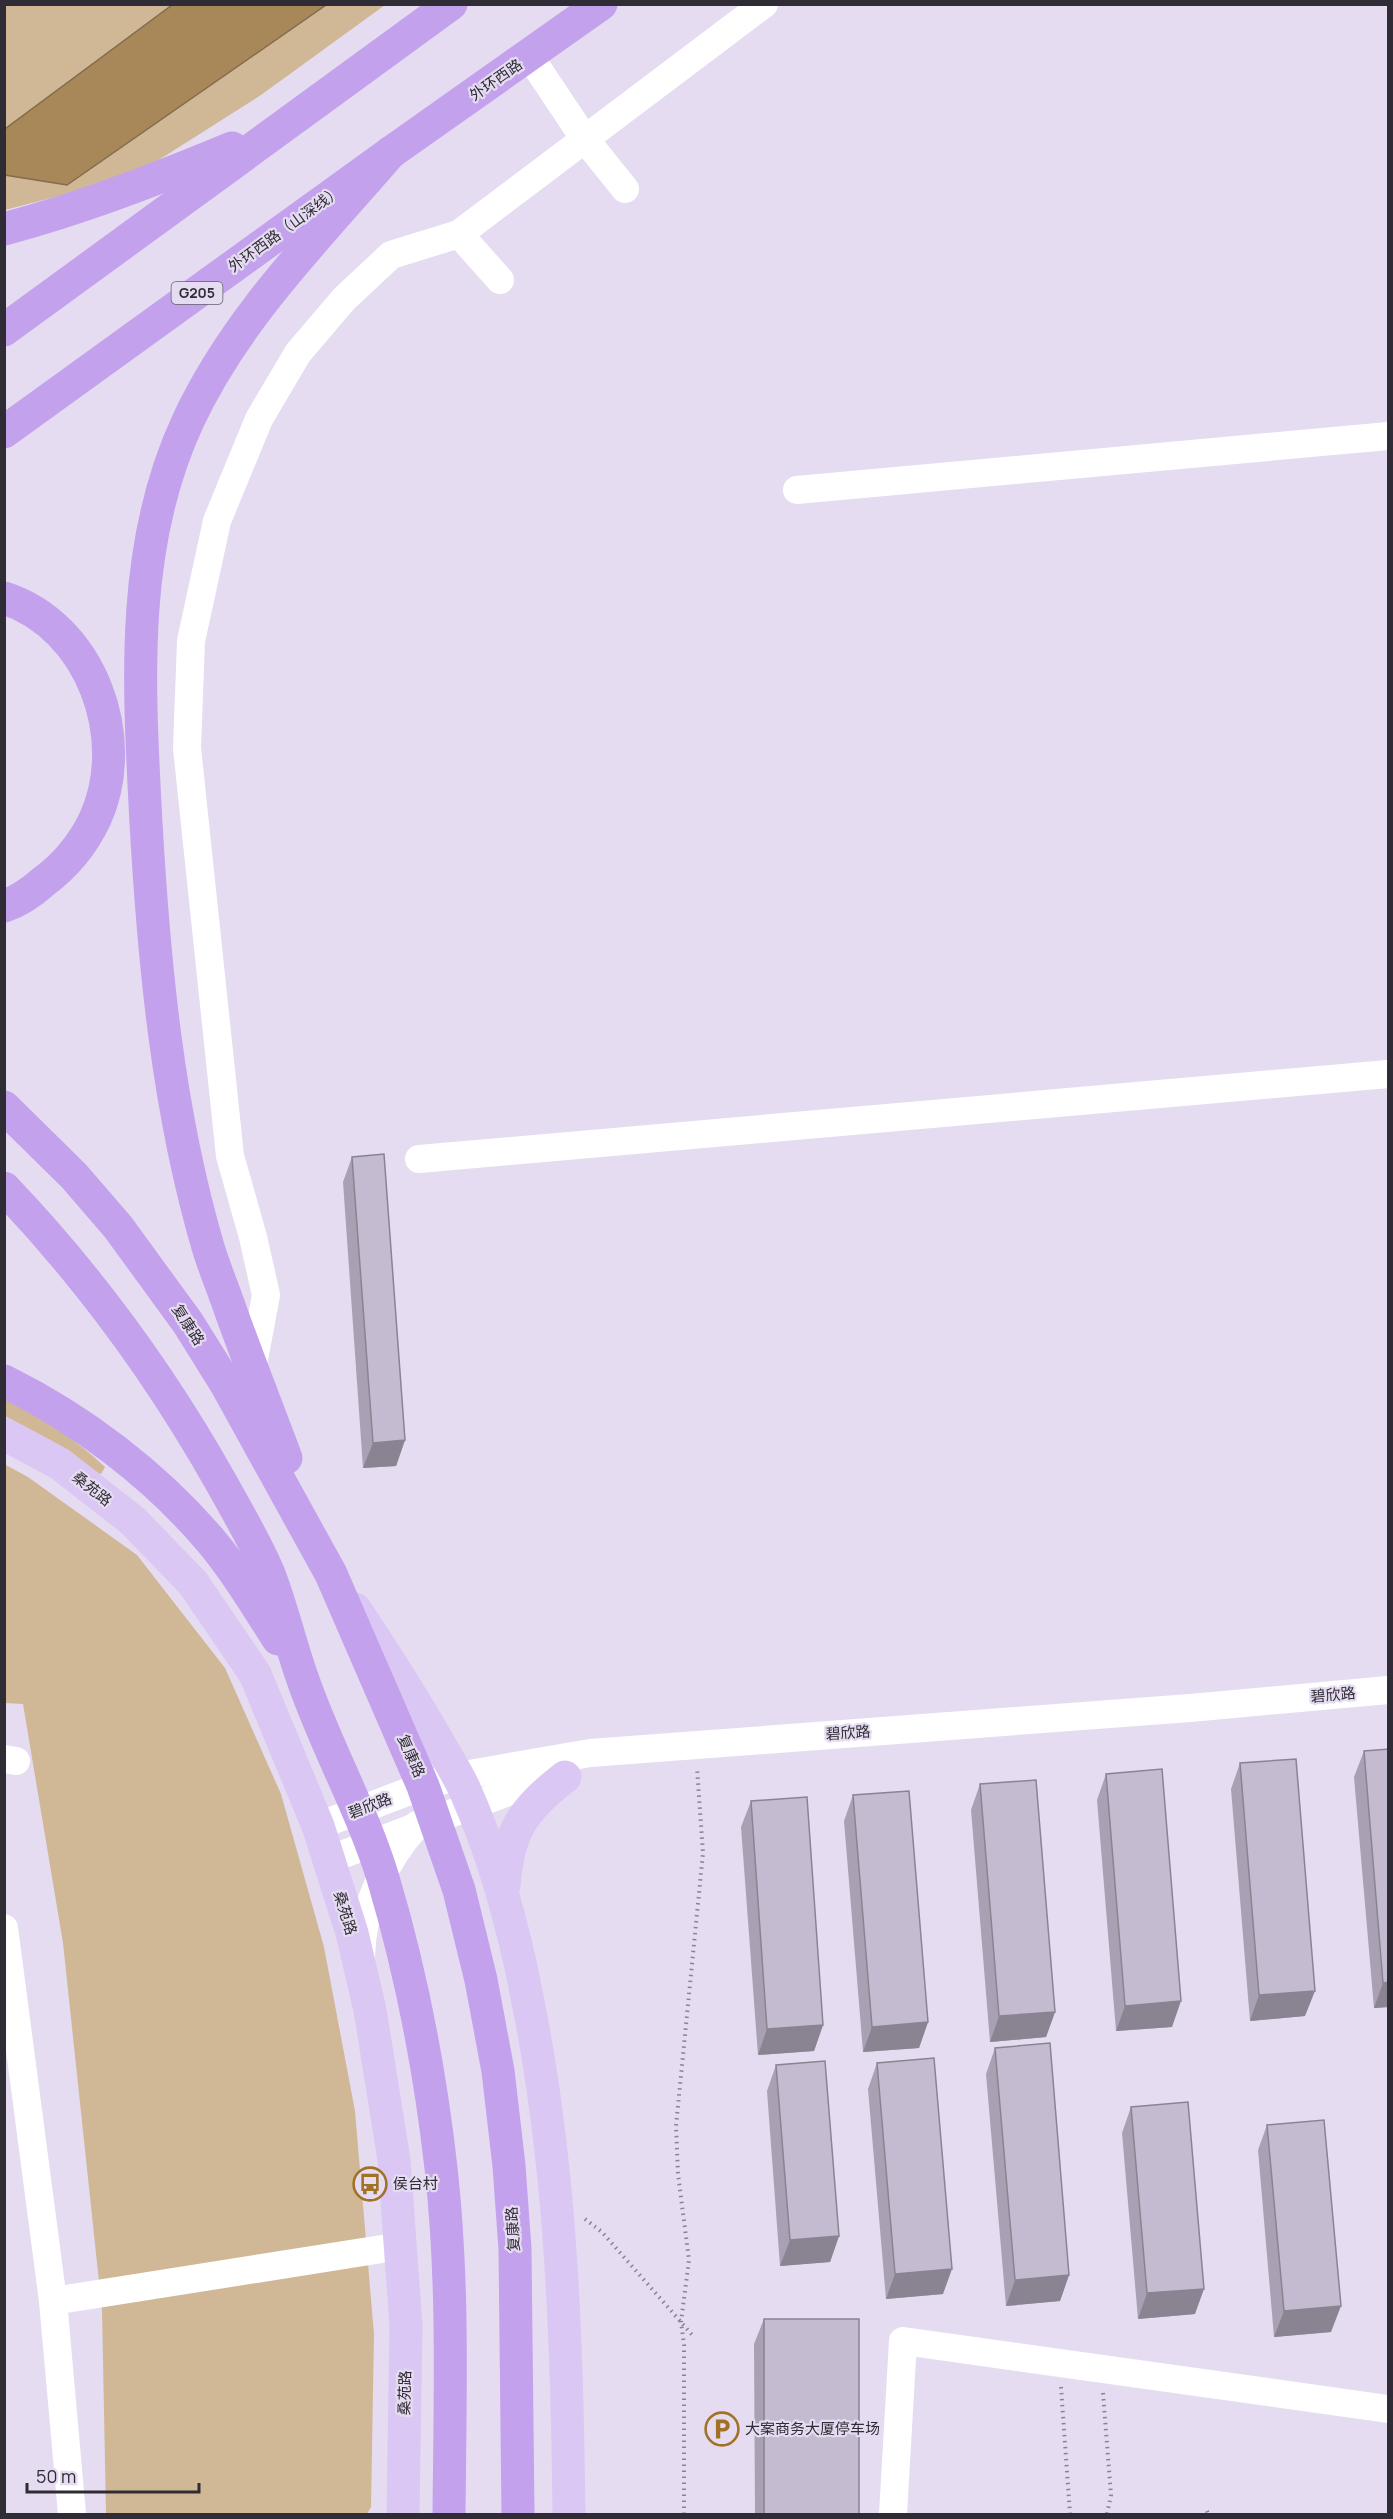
<svg xmlns="http://www.w3.org/2000/svg" width="1393" height="2519" font-family="Manrope,'Noto Sans SC',sans-serif">
<style>
.green{fill:#d0b897}
.water{fill:#a88759;stroke:#846c4e;stroke-width:1.5}
.lines{fill:none;stroke-linecap:round;stroke-linejoin:round}
.path{stroke:#8a8392;stroke-width:4;stroke-dasharray:1.5 4.5;stroke-linecap:butt}
.minor{stroke:#fff;stroke-width:28}
.major{stroke:#dbc7f4;stroke-width:33}
.highway{stroke:#c3a1ec;stroke-width:33}
.wall{fill:#a9a1b3}
.shaded-wall{fill:#898392}
.building{fill:#c4bbd0;stroke:#898392;stroke-width:1.5}
.labels{text-anchor:middle;stroke-width:4.5;stroke-linejoin:round;paint-order:stroke}
.shield{fill:#e5dcf1;stroke:#66616d;stroke-width:1.5}
.shield-label{font-size:14px;font-weight:bold;fill:#302c35}
.street-label{font-size:15px;fill:#302c35;stroke:#e5dcf1}
.poi-label{font-size:15px;fill:#302c35;stroke:#e5dcf1;text-anchor:start}
</style>
<rect width="100%" height="100%" fill="#e5dcf1"/>
<!-- green -->
<g class="green">
<polygon points="5,5 385,5 261,95 132,177 5,210"/>
<path d="M4,1396C40,1417 76,1439 105,1467L101,1474L95,1472L63,1447L5,1416Z"/>
<polygon points="4,1464 28,1477 137,1555 225,1668 281,1794 324,1947 355,2111 374,2334 371,2507 367,2514 106,2514 102,2310 63,1943 23,1704 5,1703"/>
</g>
<!-- water -->
<polygon class="water" points="172,5 326,5 67,185 5,175 5,129"/>
<g class="lines">
<!-- path -->
<g class="path">
<polyline points="585,2219 602,2232 694,2337"/>
<polyline points="1061,2387 1070,2514"/>
<polyline points="1103,2393 1111,2495 1107,2514"/>
<polyline points="1207,2511 1208,2514"/>
<polyline points="684,2514 684,2345 681,2322 689,2260 678,2174 676,2126 703,1853 697,1768"/>
</g>
<!-- minor -->
<g class="minor">
<polyline points="530,57 584,138 625,189"/>
<polyline points="459,234 500,280"/>
<polyline points="797,490 1388,436"/>
<polyline points="419,1159 1388,1074"/>
<polyline points="252,1370 266,1295 253,1237 230,1156 187,748 191,641 217,521 259,419 298,353 344,299 391,255 459,234 764,4"/>
<polyline points="4,1759 16,1761"/>
<polyline points="318,1826 423,1786 458,1776 590,1753 1190,1708 1388,1690"/>
<polyline points="328,1860 511,1791 565,1777"/>
<polyline points="4,1928 53,2301 72,2514"/>
<path d="M361,1956C362,1908 385,1860 417,1825"/>
<polyline points="53,2301 401,2246"/>
<polyline points="893,2514 903,2341 1388,2409"/>
</g>
<!-- major -->
<g class="major">
<polyline points="4,1434 60,1464 133,1521 193,1583 255,1674 318,1826 352,1933 370,2010 394,2160 406,2325 403,2514"/>
<path d="M355,1609C383,1651 410,1693 436,1738C445,1754 456,1771 464,1788C495,1857 515,1932 529,2007C562,2174 567,2344 569,2514"/>
<path d="M504,1886C508,1832 522,1810 565,1777"/>
</g>
<!-- highway -->
<g class="highway">
<path d="M4,229C83,208 157,179 232,148"/>
<polyline points="4,330 451,4"/>
<polyline points="4,432 390,153 601,4"/>
<path d="M4,598C91,626 132,738 95,819C83,844 65,866 43,882C32,892 19,901 4,906"/>
<polyline points="4,1107 74,1176 118,1227 188,1323 226,1384 331,1574 423,1786 459,1890 481,1980 498,2071 509,2166 515,2249 518,2514"/>
<path d="M4,1188C89,1277 162,1377 222,1484C238,1513 256,1543 269,1574C282,1608 290,1643 302,1677C325,1745 362,1809 383,1878C411,1972 430,2070 441,2168C454,2283 450,2399 449,2514"/>
<path d="M4,1381C81,1419 155,1475 211,1541C236,1571 257,1606 278,1639"/>
<path d="M286,1458C267,1407 247,1357 229,1306C222,1286 214,1267 208,1247C168,1111 154,964 146,823C139,688 129,547 188,421C235,319 317,238 390,153"/>
</g>
</g>
<!-- wall -->
<g class="wall">
<polygon points="352,1157 405,1440 396,1466 363,1468 343,1182"/>
<polygon points="1364,1751 1389,2007 1374,2008 1354,1777"/>
<polygon points="1240,1763 1305,2016 1250,2021 1231,1789"/>
<polygon points="1106,1774 1172,2027 1116,2031 1097,1800"/>
<polygon points="980,1784 1055,2012 1046,2037 990,2042 971,1810"/>
<polygon points="853,1795 928,2022 919,2048 863,2052 844,1821"/>
<polygon points="751,1801 823,2025 814,2051 758,2055 741,1827"/>
<polygon points="995,2048 1069,2275 1060,2301 1006,2306 986,2074"/>
<polygon points="877,2063 943,2294 886,2299 868,2089"/>
<polygon points="776,2065 839,2236 830,2262 780,2266 767,2091"/>
<polygon points="1131,2107 1195,2314 1138,2319 1122,2133"/>
<polygon points="1267,2125 1331,2332 1274,2337 1258,2150"/>
<polygon points="764,2319 859,2514 755,2514 754,2344"/>
</g>
<!-- shaded-wall -->
<g class="shaded-wall">
<polygon points="405,1440 396,1466 363,1468 373,1443"/>
<polygon points="1389,1982 1389,2007 1374,2008 1383,1983"/>
<polygon points="1315,1991 1305,2016 1250,2021 1259,1995"/>
<polygon points="1181,2001 1172,2027 1116,2031 1125,2006"/>
<polygon points="1055,2012 1046,2037 990,2042 999,2016"/>
<polygon points="928,2022 919,2048 863,2052 872,2027"/>
<polygon points="823,2025 814,2051 758,2055 767,2029"/>
<polygon points="839,2236 830,2262 780,2266 790,2240"/>
<polygon points="952,2269 943,2294 886,2299 895,2274"/>
<polygon points="1069,2275 1060,2301 1006,2306 1015,2280"/>
<polygon points="1204,2289 1195,2314 1138,2319 1147,2293"/>
<polygon points="1341,2306 1331,2332 1274,2337 1284,2311"/>
</g>
<!-- building -->
<g class="building">
<polygon points="384,1154 405,1440 373,1443 352,1157"/>
<polygon points="1389,1749 1389,1982 1383,1983 1364,1751"/>
<polygon points="1296,1759 1315,1991 1259,1995 1240,1763"/>
<polygon points="1162,1769 1181,2001 1125,2006 1106,1774"/>
<polygon points="1036,1780 1055,2012 999,2016 980,1784"/>
<polygon points="909,1791 928,2022 872,2027 853,1795"/>
<polygon points="807,1797 823,2025 767,2029 751,1801"/>
<polygon points="1050,2043 1069,2275 1015,2280 995,2048"/>
<polygon points="934,2058 952,2269 895,2274 877,2063"/>
<polygon points="825,2061 839,2236 790,2240 776,2065"/>
<polygon points="1188,2102 1204,2289 1147,2293 1131,2107"/>
<polygon points="1324,2120 1341,2306 1284,2311 1267,2125"/>
<rect x="764" y="2319" width="95" height="195"/>
</g>
<!-- icons -->
<defs>
<symbol id="bus-ring" viewBox="-11 -11 22 22"><circle r="9.5" fill="#e5dcf1" stroke="#a17125" stroke-width="1.5"/><path d="M-5-6H5V4H4V6H2V4H-2V6H-4V4H-5ZM-3.5-4V0h7V-4ZM-3.5 1.2v1.5H-2V1.2ZM2 1.2v1.5H3.5V1.2Z" fill="#a17125"/></symbol>
<symbol id="parking-ring" viewBox="-11 -11 22 22"><circle r="9.5" fill="#e5dcf1" stroke="#a17125" stroke-width="1.5"/><path d="M-3.5-5.5H1a3.5 3.5 0 0 1 0 7H-1V5.5H-3.5ZM-1-3.4V-.6H.8a1.4 1.4 0 0 0 0-2.8Z" fill="#a17125"/></symbol>
</defs>
<g fill-rule="evenodd">
<use href="#bus-ring" x="351" y="2165" width="38" height="38"/>
<use href="#parking-ring" x="703" y="2410" width="38" height="38"/>
</g>
<g class="labels">
<!-- shield labels -->
<rect class="shield" x="171.5" y="282" width="51" height="22" rx="4.5"/>
<g class="shield-label">
<text x="197" y="298">G205</text>
</g>
<!-- street labels -->
<g class="street-label">
<text transform="translate(496 80) rotate(-35)" y="5">外环西路</text>
<text transform="translate(285 229) rotate(-36)" y="5">外环西路（山深线）</text>
<text transform="translate(188 1325) rotate(57)" y="5">复康路</text>
<text transform="translate(92 1489) rotate(38)" y="5">桑苑路</text>
<text transform="translate(1333 1695) rotate(-5)" y="5">碧欣路</text>
<text transform="translate(848 1733) rotate(-4)" y="5">碧欣路</text>
<text transform="translate(411 1756) rotate(66)" y="5">复康路</text>
<text transform="translate(370 1806) rotate(-21)" y="5">碧欣路</text>
<text transform="translate(345 1913) rotate(73)" y="5">桑苑路</text>
<text transform="translate(513 2229) rotate(-93)" y="5">复康路</text>
<text transform="translate(405 2393) rotate(-89)" y="5">桑苑路</text>
</g>
<!-- poi labels -->
<g class="poi-label">
<text x="393" y="2189">侯台村</text>
<text x="745" y="2434">大案商务大厦停车场</text>
</g>
</g>
<!-- border -->
<rect width="1393" height="2519" fill="none" stroke="#302c35" stroke-width="12"/>
<!-- scale -->
<path d="M27 2483v9h172v-9" fill="none" stroke="#302c35" stroke-width="3"/>
<text x="36" y="2483" font-size="18" fill="#302c35" stroke="#e5dcf1" stroke-width="4.5" paint-order="stroke">50 m</text>
</svg>
